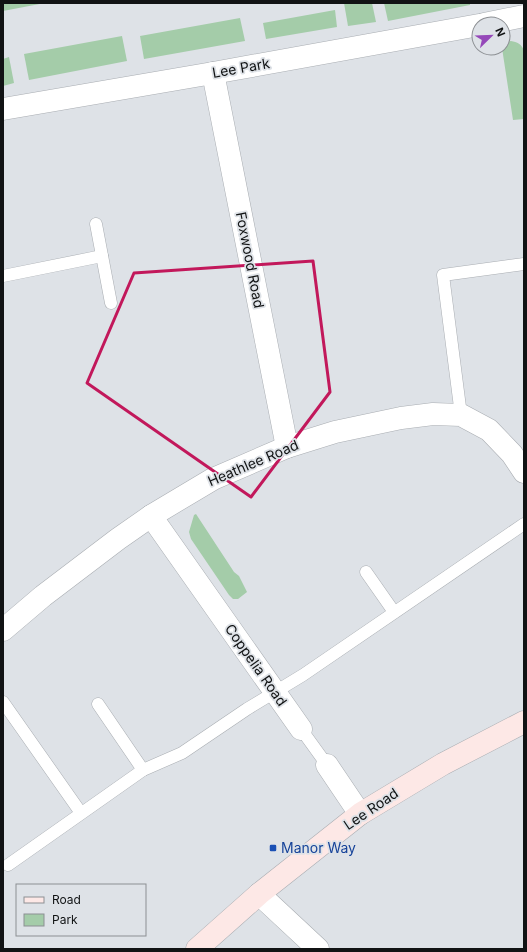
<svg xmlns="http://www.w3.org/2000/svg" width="527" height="952" font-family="Inter,sans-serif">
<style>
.green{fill:#a4cca9}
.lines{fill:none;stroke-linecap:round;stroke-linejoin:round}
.lane-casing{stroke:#a9adb2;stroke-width:13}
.street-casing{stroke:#a9adb2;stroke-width:23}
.secondary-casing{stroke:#a9adb2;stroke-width:23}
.lane{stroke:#fff;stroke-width:12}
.street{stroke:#fff;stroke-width:22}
.secondary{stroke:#fde8e6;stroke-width:22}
.marked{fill:none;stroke:#c2185b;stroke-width:3;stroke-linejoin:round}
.transit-dot{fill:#1a4fb4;stroke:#dee2e7;stroke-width:1.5}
.labels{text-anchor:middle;stroke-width:3.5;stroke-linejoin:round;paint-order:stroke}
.street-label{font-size:14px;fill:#111314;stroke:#dee2e7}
.transit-label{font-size:14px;fill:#164399;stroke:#dee2e7;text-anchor:start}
</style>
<rect width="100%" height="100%" fill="#dee2e7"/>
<!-- green -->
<g class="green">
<polygon points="3,3 45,3 3,11"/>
<polygon points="344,3 372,3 376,22 348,26"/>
<polygon points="384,3 470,3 470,5 388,21"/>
<polygon points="335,10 337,27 266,39 263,23"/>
<polygon points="240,18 245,41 144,59 140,36"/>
<polygon points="122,36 127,61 29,80 24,54"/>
<path d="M511,41C517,42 522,44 524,51V119L513,120L502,48H503V42Z"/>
<polygon points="9,57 14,83 3,86 3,59"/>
<polygon points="196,514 234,572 239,576 247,592 238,599 233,599 229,595 191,539 189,532 194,515"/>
</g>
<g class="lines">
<defs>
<g id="lane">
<polyline points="96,224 111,303"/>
<polyline points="3,276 102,256"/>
<polyline points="461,415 443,275 524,264"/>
<polyline points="366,572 394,612"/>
<polyline points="3,702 81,813"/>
<polyline points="98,704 143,770"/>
<polyline points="301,729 327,765"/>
<polyline points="8,865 143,770 182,753 247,709 303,675 524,524"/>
</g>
<g id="street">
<polyline points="484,24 524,16"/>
<polyline points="213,73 287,447"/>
<polyline points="3,109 213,73 479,25"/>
<polyline points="151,516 301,729"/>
<polyline points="3,630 43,596 118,539 151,516 213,479 287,447 335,432 401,418 433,414 461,415 489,430 512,454 524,472"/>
<polyline points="327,765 360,814"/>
<polyline points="259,894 318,949"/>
</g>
<polyline id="secondary" points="197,949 259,894 360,814 443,764 524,722"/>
</defs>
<!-- lane casing -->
<use href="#lane" class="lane-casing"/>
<!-- street casing -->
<use href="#street" class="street-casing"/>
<!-- secondary casing -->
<use href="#secondary" class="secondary-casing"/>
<!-- lane -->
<use href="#lane" class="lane"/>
<!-- street -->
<use href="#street" class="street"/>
<!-- secondary -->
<use href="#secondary" class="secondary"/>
</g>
<!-- marked area -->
<path class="marked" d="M313,261L330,392L251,497L87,383L134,273Z"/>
<!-- markers -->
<rect class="transit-dot" x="269" y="844" width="8" height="8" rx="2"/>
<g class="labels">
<!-- street labels -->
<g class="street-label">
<text transform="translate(241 68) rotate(-10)" y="5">Lee Park</text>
<text transform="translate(250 260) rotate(79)" y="5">Foxwood Road</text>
<text transform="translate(253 463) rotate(-23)" y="5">Heathlee Road</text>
<text transform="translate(256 665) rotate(55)" y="5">Coppelia Road</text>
<text transform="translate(371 809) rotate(-34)" y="5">Lee Road</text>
</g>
<!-- transit labels -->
<g class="transit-label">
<text x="281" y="853">Manor Way</text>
</g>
</g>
<!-- border -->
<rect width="527" height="952" fill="none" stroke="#111314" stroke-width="8"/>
<!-- legend -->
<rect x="16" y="884" width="130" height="52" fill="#dee2e7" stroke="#8c8f93"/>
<rect x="24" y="897" width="20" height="6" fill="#fde8e6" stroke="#8c8f93"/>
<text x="52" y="904" font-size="12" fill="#111314">Road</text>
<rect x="24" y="914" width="20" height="12" fill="#a4cca9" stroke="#8c8f93"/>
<text x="52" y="924" font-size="12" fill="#111314">Park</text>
<!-- north arrow -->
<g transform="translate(491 36) rotate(67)"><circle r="19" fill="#dee2e7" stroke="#8c8f93"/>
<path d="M0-3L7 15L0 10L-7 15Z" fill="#9548b9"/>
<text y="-6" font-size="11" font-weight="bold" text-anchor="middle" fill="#111314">N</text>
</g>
</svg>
